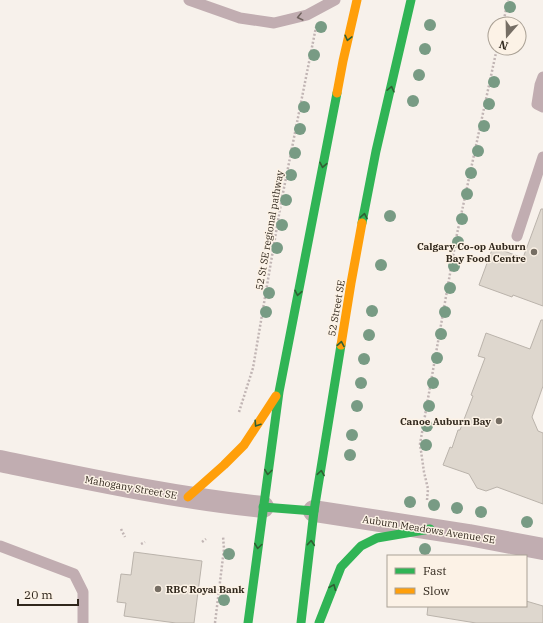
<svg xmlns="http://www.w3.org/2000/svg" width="543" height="623" font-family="'IBM Plex Serif',serif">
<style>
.building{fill:#ded7ce;stroke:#bab3ab}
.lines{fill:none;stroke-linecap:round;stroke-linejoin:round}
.path{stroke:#c1b5b4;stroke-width:2.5;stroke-dasharray:2 2;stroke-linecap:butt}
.lane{stroke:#c1adb1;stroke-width:11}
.street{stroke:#c1adb1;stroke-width:22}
.fast{stroke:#30b455;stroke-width:9}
.slow{stroke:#ff9f0a;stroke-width:9}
.tree{fill:#789b84}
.oneway{stroke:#71635f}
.oneway2{stroke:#305f33}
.poi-dot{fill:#766e64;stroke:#fcf2e6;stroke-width:1.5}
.labels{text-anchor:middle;stroke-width:3;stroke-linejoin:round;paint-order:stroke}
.street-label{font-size:10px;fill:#30271c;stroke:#fcf2e6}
.poi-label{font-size:10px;font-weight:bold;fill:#30271c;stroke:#fcf2e6;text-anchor:end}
</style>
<rect width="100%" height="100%" fill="#f7f1eb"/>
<!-- building -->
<g class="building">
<polygon points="541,209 543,209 543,306 513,295 512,297 479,285 493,247 523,258"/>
<polygon points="541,320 543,320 543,386 532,417 538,431 543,433 543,504 497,487 486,491 477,488 469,474 443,465 450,447 452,448 458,430 460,430 473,396 471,395 485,358 478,356 486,333 530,349"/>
<polygon points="134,552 202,561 194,623 176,623 124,616 126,603 117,602 121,574 131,575"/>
<polygon points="526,601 543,606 543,623 476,623 427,615 428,606 526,606"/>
</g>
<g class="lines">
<!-- path -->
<g class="path">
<polyline points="503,24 508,0"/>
<polyline points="239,412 253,368 281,203 316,27"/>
<polyline points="427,500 428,489 424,472 420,444 457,234 497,48"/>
<polyline points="121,529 125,537"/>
<polyline points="202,542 206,539"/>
<polyline points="141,544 145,542"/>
<polyline points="215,623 224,549 223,536"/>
</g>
<!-- lane -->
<g class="lane">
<polyline points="189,0 240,18 274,23 307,15 335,0"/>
<polyline points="543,77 540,85 537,104 543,107"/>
<polyline points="517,236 543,157"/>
<polyline points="0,546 74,574 83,592 83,623"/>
</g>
<!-- street -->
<g class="street">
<path d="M0,461C87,479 175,498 263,507"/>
<polyline points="314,511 469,535 543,549"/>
</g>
<!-- fast -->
<g class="fast">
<polyline points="362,223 376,151 411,0"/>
<polyline points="263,507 314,511"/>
<polyline points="248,623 279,392 337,93"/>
<polyline points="301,623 314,511 341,345"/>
<polyline points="319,623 341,567 361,546 377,538 430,529"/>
</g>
<!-- slow -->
<g class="slow">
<polyline points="337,93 343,61 357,0"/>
<polyline points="341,345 351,283 362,223"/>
<polyline points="188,497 224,465 244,445 276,396"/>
</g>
</g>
<!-- trees -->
<g class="tree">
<circle cx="510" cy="7" r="6"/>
<circle cx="430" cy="25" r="6"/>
<circle cx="321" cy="27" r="6"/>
<circle cx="425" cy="49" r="6"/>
<circle cx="314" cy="55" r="6"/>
<circle cx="419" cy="75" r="6"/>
<circle cx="494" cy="82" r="6"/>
<circle cx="413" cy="101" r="6"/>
<circle cx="489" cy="104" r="6"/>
<circle cx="304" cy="107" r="6"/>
<circle cx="484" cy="126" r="6"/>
<circle cx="300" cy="129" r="6"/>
<circle cx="478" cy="151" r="6"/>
<circle cx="295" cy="153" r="6"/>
<circle cx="471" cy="173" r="6"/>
<circle cx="291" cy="175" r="6"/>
<circle cx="467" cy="194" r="6"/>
<circle cx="286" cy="200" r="6"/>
<circle cx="390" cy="216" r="6"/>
<circle cx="462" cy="219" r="6"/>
<circle cx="282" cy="225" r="6"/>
<circle cx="458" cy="242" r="6"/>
<circle cx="277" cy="248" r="6"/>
<circle cx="381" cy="265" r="6"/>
<circle cx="454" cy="266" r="6"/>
<circle cx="450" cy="288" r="6"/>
<circle cx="269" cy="293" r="6"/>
<circle cx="372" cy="311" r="6"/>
<circle cx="266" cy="312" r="6"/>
<circle cx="445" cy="312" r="6"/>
<circle cx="441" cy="334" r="6"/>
<circle cx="369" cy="335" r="6"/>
<circle cx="437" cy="358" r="6"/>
<circle cx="364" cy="359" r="6"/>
<circle cx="361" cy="383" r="6"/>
<circle cx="433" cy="383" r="6"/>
<circle cx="357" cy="406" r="6"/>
<circle cx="429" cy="406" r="6"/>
<circle cx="427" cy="426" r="6"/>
<circle cx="352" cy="435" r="6"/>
<circle cx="426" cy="445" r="6"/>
<circle cx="350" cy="455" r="6"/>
<circle cx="410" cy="502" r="6"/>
<circle cx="434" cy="505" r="6"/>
<circle cx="457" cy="508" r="6"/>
<circle cx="481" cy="512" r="6"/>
<circle cx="527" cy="522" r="6"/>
<circle cx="425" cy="549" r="6"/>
<circle cx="229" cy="554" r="6"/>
<circle cx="224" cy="600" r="6"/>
</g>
<!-- one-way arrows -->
<defs><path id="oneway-chevron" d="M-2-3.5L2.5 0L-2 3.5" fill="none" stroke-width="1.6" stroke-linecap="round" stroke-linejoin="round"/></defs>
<use class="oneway" href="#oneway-chevron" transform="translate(300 17) rotate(166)"/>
<g class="oneway2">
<use href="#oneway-chevron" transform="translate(348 38) rotate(104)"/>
<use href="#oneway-chevron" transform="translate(391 89) rotate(-77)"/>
<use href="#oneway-chevron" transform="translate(323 165) rotate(101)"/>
<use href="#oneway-chevron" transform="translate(364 216) rotate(-79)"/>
<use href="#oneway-chevron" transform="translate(298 293) rotate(101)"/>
<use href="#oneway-chevron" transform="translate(341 344) rotate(-80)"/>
<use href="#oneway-chevron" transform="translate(257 424) rotate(123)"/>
<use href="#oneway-chevron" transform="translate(268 472) rotate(97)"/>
<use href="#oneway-chevron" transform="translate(321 473) rotate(-81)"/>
<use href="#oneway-chevron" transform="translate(311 543) rotate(-85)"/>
<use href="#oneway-chevron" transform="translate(258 546) rotate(98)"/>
<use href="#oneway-chevron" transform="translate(333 587) rotate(-68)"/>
</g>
<!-- markers -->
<g class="poi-dot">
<circle cx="534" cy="252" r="4"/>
<circle cx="499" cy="421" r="4"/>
<circle cx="158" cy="589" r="4"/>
</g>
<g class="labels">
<!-- street labels -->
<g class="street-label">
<text transform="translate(269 230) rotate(-80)" y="4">52 St SE regional pathway</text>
<text transform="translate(336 308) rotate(-80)" y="4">52 Street SE</text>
<text transform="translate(131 487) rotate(10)" y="4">Mahogany Street SE</text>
<text transform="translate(429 529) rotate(9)" y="4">Auburn Meadows Avenue SE</text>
</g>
<!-- poi labels -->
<g class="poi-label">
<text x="526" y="250">Calgary Co-op Auburn<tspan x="526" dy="12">Bay Food Centre</tspan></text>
<text x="491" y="425">Canoe Auburn Bay</text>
<text x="166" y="593" text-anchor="start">RBC Royal Bank</text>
</g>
</g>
<!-- legend -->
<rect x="387" y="555" width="140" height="52" fill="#fcf2e6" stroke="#aaa195"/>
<rect x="395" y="568" width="20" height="6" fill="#30b455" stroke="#aaa195"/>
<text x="423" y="575" font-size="12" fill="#30271c">Fast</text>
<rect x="395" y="588" width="20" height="6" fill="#ff9f0a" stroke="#aaa195"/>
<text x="423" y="595" font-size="12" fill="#30271c">Slow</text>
<!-- north arrow -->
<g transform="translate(507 36) rotate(200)"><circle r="19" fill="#fcf2e6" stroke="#aaa195"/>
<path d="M0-3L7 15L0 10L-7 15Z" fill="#766e64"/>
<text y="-6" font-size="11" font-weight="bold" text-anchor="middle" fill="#30271c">N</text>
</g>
<!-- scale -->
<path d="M18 599v6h60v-6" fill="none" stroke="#30271c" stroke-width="2"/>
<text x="24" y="599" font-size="12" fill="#30271c" stroke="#fcf2e6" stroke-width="3" paint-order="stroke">20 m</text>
</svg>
